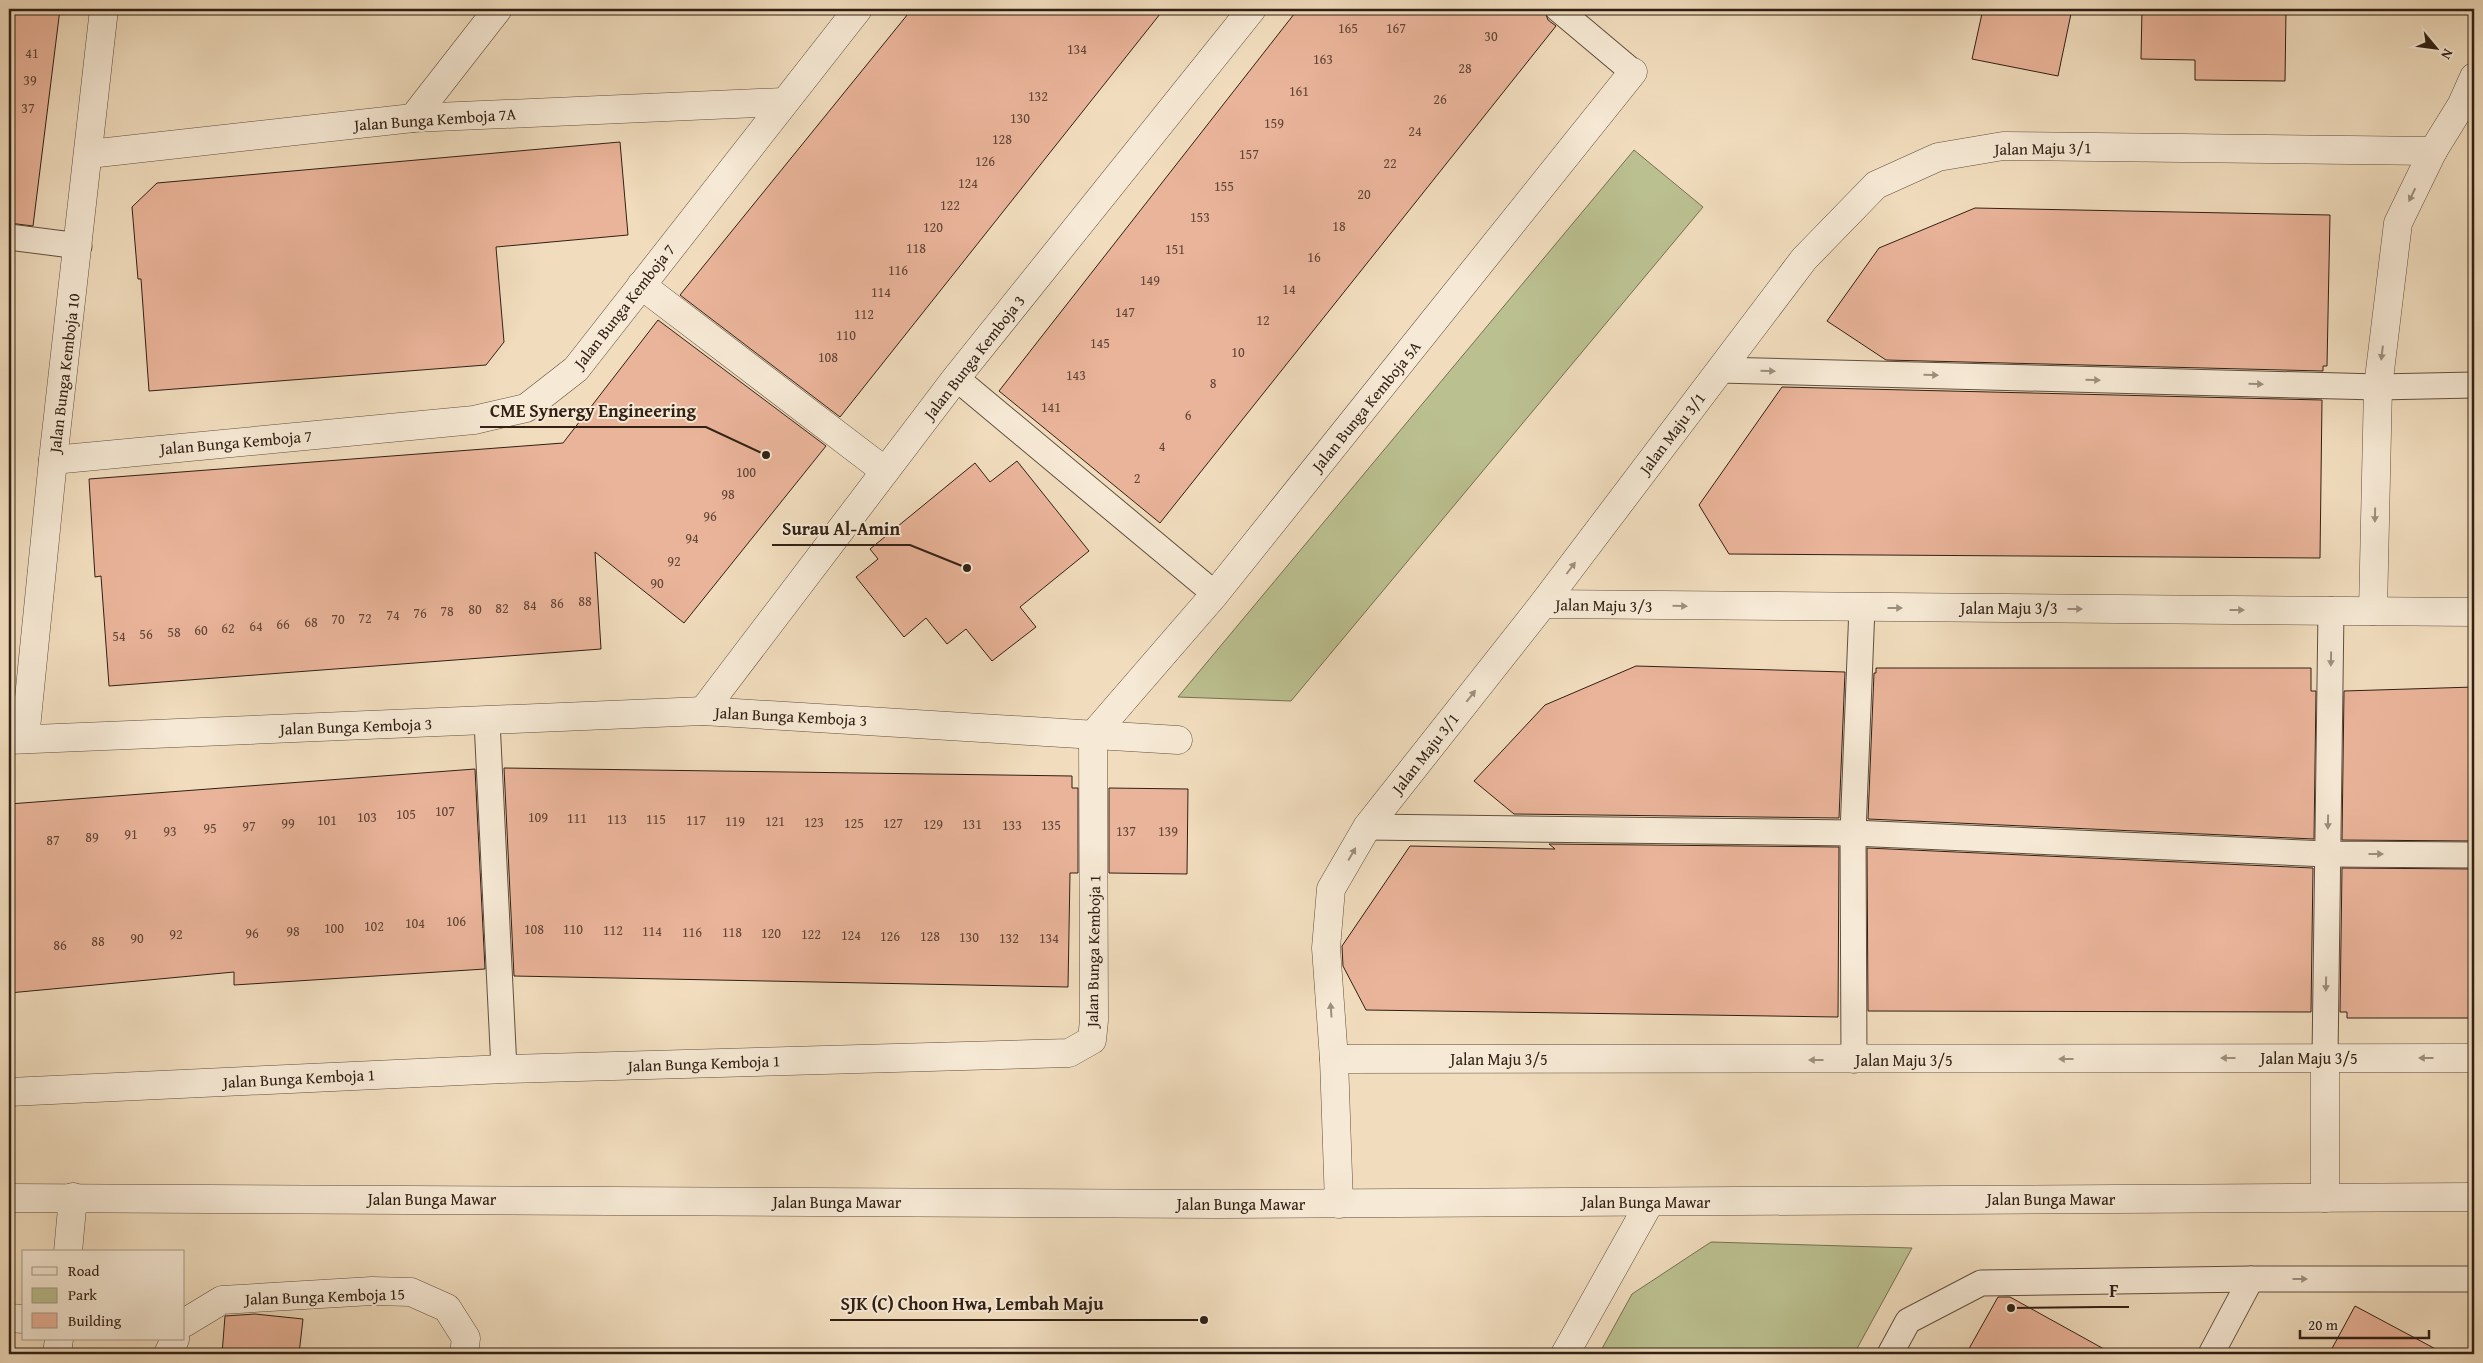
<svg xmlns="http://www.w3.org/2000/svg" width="2483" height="1363" font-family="'Gentium Book Plus',serif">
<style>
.green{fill:#bbc090;stroke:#767052}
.building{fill:#eab49a;stroke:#312014}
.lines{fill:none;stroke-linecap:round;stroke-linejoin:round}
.service-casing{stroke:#614f3e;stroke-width:27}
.minor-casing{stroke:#614f3e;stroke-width:29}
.tertiary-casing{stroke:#614f3e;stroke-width:29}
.service{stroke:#f6e9d5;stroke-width:25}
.minor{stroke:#f6e9d5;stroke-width:28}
.tertiary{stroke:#f6e9d5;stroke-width:28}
.oneway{fill:#9d8f7e}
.labels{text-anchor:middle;stroke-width:4;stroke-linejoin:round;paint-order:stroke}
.number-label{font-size:14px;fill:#5f4536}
.street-label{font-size:16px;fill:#312014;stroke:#f6e9d5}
.leader{fill:none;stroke:#312014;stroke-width:2}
.callout-dot{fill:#312014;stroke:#f6e9d5;stroke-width:2}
.callout-label{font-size:18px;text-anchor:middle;font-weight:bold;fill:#312014;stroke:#f6e9d5;stroke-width:4;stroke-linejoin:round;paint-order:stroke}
</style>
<rect width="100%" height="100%" fill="#f1ddbe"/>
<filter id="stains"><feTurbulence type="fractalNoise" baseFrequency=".004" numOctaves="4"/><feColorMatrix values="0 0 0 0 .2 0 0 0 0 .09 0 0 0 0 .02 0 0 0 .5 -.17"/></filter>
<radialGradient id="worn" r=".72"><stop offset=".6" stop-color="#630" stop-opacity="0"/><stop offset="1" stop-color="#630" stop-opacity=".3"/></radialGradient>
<!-- green -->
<g class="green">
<polygon points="1634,150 1703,207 1291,701 1178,697"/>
<polygon points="1711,1242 1912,1248 1854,1354 1599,1354 1632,1294"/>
</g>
<!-- building -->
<g class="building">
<polygon points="9,9 60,9 33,226 9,223"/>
<polygon points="912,9 1164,9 840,417 680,295"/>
<polygon points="1298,9 1544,9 1548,20 1556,26 1160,523 999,391"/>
<polygon points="1983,9 2072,9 2058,76 1972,59"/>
<polygon points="2142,9 2286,9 2285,81 2195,80 2195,60 2141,59"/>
<polygon points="620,142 628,235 496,247 504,342 486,365 149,391 141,279 138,279 132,207 157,183"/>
<polygon points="1975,208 2330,215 2327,366 2323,366 2323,371 1886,360 1827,321 1879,248"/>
<polygon points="658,320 826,446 684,623 595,552 601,649 109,686 101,576 95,577 89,479 563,443"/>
<polygon points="1782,387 2322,400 2320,558 1729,554 1699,505"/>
<polygon points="1017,461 1089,551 1020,607 1036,627 992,661 966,629 947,644 926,618 904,637 856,577 878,559 870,549 975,463 990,482"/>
<polygon points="1636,666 1845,672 1839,818 1514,814 1474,781 1545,705"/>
<polygon points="1876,668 2311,668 2311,691 2316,691 2314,839 1868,819 1874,673 1876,673"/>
<polygon points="2474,687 2474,841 2342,840 2344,691"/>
<polygon points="504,768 1072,776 1072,788 1078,788 1078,873 1070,873 1068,987 514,976"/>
<polygon points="475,769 485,969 234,985 234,972 9,993 9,804"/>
<polygon points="1109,788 1188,789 1187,874 1109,873"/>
<polygon points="1549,844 1839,847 1838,1017 1366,1010 1343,966 1342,946 1410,846 1555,849"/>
<polygon points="1867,848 2313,868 2311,1012 1868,1011"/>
<polygon points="2342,868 2474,869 2474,1018 2347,1018 2347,1012 2340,1012"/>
<polygon points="1998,1297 2010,1297 2113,1354 1966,1354"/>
<polygon points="2355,1306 2445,1354 2329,1354"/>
<polygon points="255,1314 303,1319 299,1354 222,1354 225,1316"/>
</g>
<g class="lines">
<defs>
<g id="service">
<polyline points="1558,9 1633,72"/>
<polyline points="9,237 79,246"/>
<polyline points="1719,370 2378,387 2474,385"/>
<polyline points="956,378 1215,594"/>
<polyline points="487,721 504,1069"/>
<polyline points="1367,827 1853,833 2328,854 2474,855"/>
<polyline points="2325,1058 2331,610"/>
<polyline points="1854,1060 1853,833 1862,607"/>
<polyline points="1890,1354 1908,1321 1981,1283 2251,1279 2474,1279"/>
<polyline points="2211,1354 2251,1279"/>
</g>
<g id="minor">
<polyline points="413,118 498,9"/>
<polyline points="89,154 413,118 783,102"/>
<polyline points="641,285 885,471"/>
<polyline points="53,460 474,420 526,408 576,369 858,9"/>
<polyline points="1543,604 2474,612"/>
<polyline points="2373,611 2378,387 2398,223 2433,151 2462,104 2474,77"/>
<polyline points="703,711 956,378 1252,9"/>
<polyline points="1093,735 1215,594 1633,72"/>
<polyline points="25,738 53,460 104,9"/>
<polyline points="9,740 703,711 1178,740"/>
<polyline points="1334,1059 2474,1058"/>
<polyline points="9,1092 504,1069 1069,1053 1092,1040 1094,1020 1093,735"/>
<polyline points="2325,1198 2325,1058"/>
<polyline points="1339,1204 1334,1059 1326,948 1331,889 1367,827 1543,604 1804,259 1876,185 1938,157 2003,146 2433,151"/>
<polyline points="68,1252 73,1197"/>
<polyline points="9,1318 24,1319"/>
<polyline points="184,1323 222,1300 372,1291 411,1292 447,1308 466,1338 464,1354"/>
<polyline points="57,1354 59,1339"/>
<polyline points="168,1354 175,1339"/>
<polyline points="1565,1354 1650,1202"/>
</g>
<polyline id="tertiary" points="9,1198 1218,1204 2474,1197"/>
</defs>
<!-- service casing -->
<use href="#service" class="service-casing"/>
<!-- minor casing -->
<use href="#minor" class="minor-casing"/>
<!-- tertiary casing -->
<use href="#tertiary" class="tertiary-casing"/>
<!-- service -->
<use href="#service" class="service"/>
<!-- minor -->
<use href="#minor" class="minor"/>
<!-- tertiary -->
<use href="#tertiary" class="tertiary"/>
</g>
<!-- one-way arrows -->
<defs><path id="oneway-solid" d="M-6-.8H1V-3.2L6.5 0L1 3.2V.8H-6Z" transform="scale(1.25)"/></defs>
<g class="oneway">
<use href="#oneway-solid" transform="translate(2412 195) rotate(116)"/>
<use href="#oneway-solid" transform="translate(2382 353) rotate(97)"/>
<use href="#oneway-solid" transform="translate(1768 371) rotate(1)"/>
<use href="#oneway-solid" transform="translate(1931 375) rotate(1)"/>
<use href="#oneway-solid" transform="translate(2093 380) rotate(1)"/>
<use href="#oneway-solid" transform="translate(2256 384) rotate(1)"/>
<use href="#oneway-solid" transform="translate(2375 515) rotate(91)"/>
<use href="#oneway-solid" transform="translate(1571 568) rotate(-53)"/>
<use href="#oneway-solid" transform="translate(1680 606) rotate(1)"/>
<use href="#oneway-solid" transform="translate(1895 608)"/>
<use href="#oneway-solid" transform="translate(2075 609)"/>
<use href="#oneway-solid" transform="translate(2237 610)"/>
<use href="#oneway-solid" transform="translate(2331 659) rotate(91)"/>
<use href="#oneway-solid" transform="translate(1471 696) rotate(-52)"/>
<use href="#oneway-solid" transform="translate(2328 822) rotate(91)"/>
<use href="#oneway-solid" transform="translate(1352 854) rotate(-60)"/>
<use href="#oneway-solid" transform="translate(2376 854)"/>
<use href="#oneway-solid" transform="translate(2326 984) rotate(91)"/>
<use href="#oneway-solid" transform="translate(1331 1010) rotate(-94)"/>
<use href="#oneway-solid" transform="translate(2228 1058) rotate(180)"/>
<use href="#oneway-solid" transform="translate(2426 1058) rotate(180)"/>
<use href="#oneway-solid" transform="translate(2066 1059) rotate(180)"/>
<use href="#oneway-solid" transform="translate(1816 1060) rotate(-180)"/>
<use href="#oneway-solid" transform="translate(2300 1279)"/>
</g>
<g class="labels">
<!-- number labels -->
<g class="number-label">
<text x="1348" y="33">165</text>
<text x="1396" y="33">167</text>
<text x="1491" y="41">30</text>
<text x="1077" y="54">134</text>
<text x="32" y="58">41</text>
<text x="1323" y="64">163</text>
<text x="1465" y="73">28</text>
<text x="30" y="85">39</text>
<text x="1299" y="96">161</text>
<text x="1038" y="101">132</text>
<text x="1440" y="104">26</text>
<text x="28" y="113">37</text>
<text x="1020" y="123">130</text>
<text x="1274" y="128">159</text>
<text x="1415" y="136">24</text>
<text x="1002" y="144">128</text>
<text x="1249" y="159">157</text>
<text x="985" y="166">126</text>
<text x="1390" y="168">22</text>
<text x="968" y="188">124</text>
<text x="1224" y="191">155</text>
<text x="1364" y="199">20</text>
<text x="950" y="210">122</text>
<text x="1200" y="222">153</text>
<text x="1339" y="231">18</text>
<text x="933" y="232">120</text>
<text x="916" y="253">118</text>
<text x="1175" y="254">151</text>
<text x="1314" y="262">16</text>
<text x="898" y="275">116</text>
<text x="1150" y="285">149</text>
<text x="1289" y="294">14</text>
<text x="881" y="297">114</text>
<text x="1125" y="317">147</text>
<text x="864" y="319">112</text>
<text x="1263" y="325">12</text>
<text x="846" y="340">110</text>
<text x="1100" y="348">145</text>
<text x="1238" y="357">10</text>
<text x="828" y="362">108</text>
<text x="1076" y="380">143</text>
<text x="1213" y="388">8</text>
<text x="1051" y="412">141</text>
<text x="1188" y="420">6</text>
<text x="1162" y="451">4</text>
<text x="746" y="477">100</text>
<text x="1137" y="483">2</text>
<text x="728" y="499">98</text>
<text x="710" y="521">96</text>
<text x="692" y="543">94</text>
<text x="674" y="566">92</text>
<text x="657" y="588">90</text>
<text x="585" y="606">88</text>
<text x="557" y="608">86</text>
<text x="530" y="610">84</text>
<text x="502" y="613">82</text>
<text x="475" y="614">80</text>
<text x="447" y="616">78</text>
<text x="420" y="618">76</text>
<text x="393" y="620">74</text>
<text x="365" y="623">72</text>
<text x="338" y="624">70</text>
<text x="311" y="627">68</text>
<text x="283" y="629">66</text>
<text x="256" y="631">64</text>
<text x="228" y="633">62</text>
<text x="201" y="635">60</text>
<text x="174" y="637">58</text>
<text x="146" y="639">56</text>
<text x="119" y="641">54</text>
<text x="445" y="816">107</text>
<text x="406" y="819">105</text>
<text x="367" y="822">103</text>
<text x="538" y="822">109</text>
<text x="577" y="823">111</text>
<text x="617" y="824">113</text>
<text x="656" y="824">115</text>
<text x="327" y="825">101</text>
<text x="696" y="825">117</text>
<text x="735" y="826">119</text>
<text x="775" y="826">121</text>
<text x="814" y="827">123</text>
<text x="288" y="828">99</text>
<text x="854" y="828">125</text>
<text x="893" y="828">127</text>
<text x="933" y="829">129</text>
<text x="972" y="829">131</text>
<text x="1012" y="830">133</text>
<text x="1051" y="830">135</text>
<text x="249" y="831">97</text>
<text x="210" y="833">95</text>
<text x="170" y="836">93</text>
<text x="1126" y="836">137</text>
<text x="1168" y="836">139</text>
<text x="131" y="839">91</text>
<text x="92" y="842">89</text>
<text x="53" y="845">87</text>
<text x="456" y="926">106</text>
<text x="415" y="928">104</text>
<text x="374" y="931">102</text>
<text x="334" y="933">100</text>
<text x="534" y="934">108</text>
<text x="573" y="934">110</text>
<text x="613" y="935">112</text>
<text x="293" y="936">98</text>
<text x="652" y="936">114</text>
<text x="692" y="937">116</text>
<text x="732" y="937">118</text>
<text x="252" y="938">96</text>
<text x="771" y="938">120</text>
<text x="176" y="939">92</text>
<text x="811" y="939">122</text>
<text x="851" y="940">124</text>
<text x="890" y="941">126</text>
<text x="930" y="941">128</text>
<text x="969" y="942">130</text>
<text x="137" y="943">90</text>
<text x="1009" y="943">132</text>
<text x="1049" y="943">134</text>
<text x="98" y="946">88</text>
<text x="60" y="950">86</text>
</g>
<!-- street labels -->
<g class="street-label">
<text transform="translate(435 119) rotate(-4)" y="6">Jalan Bunga Kemboja 7A</text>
<text transform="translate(2043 148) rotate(-1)" y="6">Jalan Maju 3/1</text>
<text transform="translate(624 306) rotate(-52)" y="6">Jalan Bunga Kemboja 7</text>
<text transform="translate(974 357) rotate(-52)" y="6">Jalan Bunga Kemboja 3</text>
<text transform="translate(64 373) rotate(-83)" y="6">Jalan Bunga Kemboja 10</text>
<text transform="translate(1366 406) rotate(-51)" y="6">Jalan Bunga Kemboja 5A</text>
<text transform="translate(1672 433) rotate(-53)" y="6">Jalan Maju 3/1</text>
<text transform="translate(236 442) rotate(-5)" y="6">Jalan Bunga Kemboja 7</text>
<text transform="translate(1604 605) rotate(1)" y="6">Jalan Maju 3/3</text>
<text x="2009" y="614">Jalan Maju 3/3</text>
<text transform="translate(791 716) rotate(3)" y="6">Jalan Bunga Kemboja 3</text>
<text transform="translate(356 726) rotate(-2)" y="6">Jalan Bunga Kemboja 3</text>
<text transform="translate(1425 753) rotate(-52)" y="6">Jalan Maju 3/1</text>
<text transform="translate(1093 951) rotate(-89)" y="6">Jalan Bunga Kemboja 1</text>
<text x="2309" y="1064">Jalan Maju 3/5</text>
<text x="1499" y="1065">Jalan Maju 3/5</text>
<text x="1904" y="1066">Jalan Maju 3/5</text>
<text transform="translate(704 1063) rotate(-2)" y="6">Jalan Bunga Kemboja 1</text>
<text transform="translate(299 1078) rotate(-3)" y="6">Jalan Bunga Kemboja 1</text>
<text x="432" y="1205">Jalan Bunga Mawar</text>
<text x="2051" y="1205">Jalan Bunga Mawar</text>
<text x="837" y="1208">Jalan Bunga Mawar</text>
<text x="1646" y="1208">Jalan Bunga Mawar</text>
<text x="1241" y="1210">Jalan Bunga Mawar</text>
<text transform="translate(325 1296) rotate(-2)" y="6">Jalan Bunga Kemboja 15</text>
</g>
</g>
<!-- callouts -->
<path class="leader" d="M766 455L706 427H480M967 568L910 545H772M2011 1308L2100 1307H2129M1204 1320L1113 1320H830"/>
<g class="callout-dot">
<circle cx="766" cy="455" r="5"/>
<circle cx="967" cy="568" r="5"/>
<circle cx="2011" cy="1308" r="5"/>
<circle cx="1204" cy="1320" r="5"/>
</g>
<g class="callout-label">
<text x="593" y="417">CME Synergy Engineering</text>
<text x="841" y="535">Surau Al-Amin</text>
<text x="2114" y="1297">F</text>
<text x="972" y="1310">SJK (C) Choon Hwa, Lembah Maju</text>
</g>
<!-- margin -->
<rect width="2483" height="1363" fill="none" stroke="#f1ddbe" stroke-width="30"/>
<rect x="10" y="10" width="2463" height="1343" fill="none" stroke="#312014" stroke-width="2.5"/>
<rect x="15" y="15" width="2453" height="1333" fill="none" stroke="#312014"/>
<!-- legend -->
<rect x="22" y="1250" width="162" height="90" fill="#f6e9d5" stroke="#a79988"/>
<rect x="32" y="1267" width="25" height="8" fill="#f6e9d5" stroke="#a79988"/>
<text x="68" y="1276" font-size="15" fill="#312014">Road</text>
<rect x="32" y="1288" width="25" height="15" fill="#bbc090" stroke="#a79988"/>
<text x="68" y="1300" font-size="15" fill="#312014">Park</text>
<rect x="32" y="1313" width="25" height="15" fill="#eab49a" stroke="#a79988"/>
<text x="68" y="1326" font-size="15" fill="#312014">Building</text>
<!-- north arrow -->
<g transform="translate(2436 48) rotate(119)" stroke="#f6e9d5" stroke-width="4" paint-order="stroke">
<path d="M0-4L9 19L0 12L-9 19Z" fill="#312014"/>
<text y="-8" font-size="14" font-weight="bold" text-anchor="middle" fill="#312014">N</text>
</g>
<!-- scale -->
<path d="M2300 1330v8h129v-8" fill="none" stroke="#312014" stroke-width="2.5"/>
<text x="2308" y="1330" font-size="15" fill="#312014" stroke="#f6e9d5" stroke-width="4" paint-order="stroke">20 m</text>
<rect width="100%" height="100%" filter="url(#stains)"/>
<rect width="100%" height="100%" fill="url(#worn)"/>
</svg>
